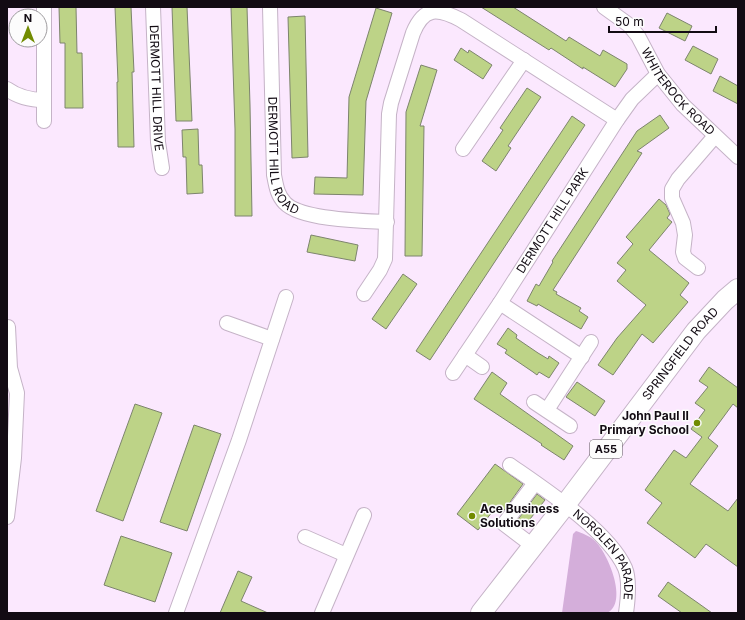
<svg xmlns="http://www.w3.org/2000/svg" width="745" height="620" font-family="Inter,sans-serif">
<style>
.green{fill:#d4aeda}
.building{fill:#bdd387;stroke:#7d846d}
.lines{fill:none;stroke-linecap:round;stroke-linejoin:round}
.minor-casing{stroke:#c5b3c7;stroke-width:16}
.highway-casing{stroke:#c5b3c7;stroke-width:22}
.minor{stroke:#fff;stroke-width:14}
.highway{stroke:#fff;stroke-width:20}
.poi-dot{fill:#718b00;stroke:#fcfcfc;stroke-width:1.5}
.labels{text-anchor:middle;stroke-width:3;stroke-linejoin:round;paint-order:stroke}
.shield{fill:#fcfcfc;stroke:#585359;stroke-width:1}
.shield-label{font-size:11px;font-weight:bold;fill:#120b13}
.street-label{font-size:12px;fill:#120b13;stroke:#fcfcfc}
.poi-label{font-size:12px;font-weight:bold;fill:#120b13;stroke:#fcfcfc;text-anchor:end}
</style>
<rect width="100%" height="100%" fill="#fbe8fe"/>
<!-- green -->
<path class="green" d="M576,531C582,533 590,536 595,541C608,553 629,603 607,613H562L573,534Z"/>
<!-- building -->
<g class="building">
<polygon points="59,7 76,7 77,53 82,53 83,108 65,108 65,43 60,43"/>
<polygon points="115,7 131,7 134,72 132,72 134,147 118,147 117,82 118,82"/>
<polygon points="172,7 187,7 192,121 176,121"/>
<polygon points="231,7 247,7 250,105 252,216 235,216 235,129"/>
<polygon points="481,7 513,7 566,41 569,37 600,56 603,50 627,64 627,69 615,87 583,67 583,69 551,48 549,50"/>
<polygon points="376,8 392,13 366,101 363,195 314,194 315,177 347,178 349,97"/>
<polygon points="667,13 692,26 685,41 659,28"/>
<polygon points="305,16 308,157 292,158 288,17"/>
<polygon points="693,46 718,59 711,74 685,60"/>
<polygon points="461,48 468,53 469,50 492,65 483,79 454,60"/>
<polygon points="421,65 437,70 420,126 424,126 422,256 405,256 406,112"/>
<polygon points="720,76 738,86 738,104 713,91"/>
<polygon points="527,88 541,97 508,146 511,148 496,171 482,161 503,130 500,128"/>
<polygon points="660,115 669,128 637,151 642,153 553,290 557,292 556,294 581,308 579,311 588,317 581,329 538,304 537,306 527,301 536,284 539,286 553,262 552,261 637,131"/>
<polygon points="572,116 585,125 430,360 416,351"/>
<polygon points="198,129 199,165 202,165 203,193 187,194 186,157 183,157 182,130"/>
<polygon points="659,199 666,205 670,214 667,218 672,222 649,250 689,283 680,295 688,302 653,343 642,334 613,375 598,365 617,338 646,305 617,281 626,270 617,263 633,244 626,237"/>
<polygon points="311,235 358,245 355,261 307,252"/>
<polygon points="403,274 417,284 386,329 372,319"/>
<polygon points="508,328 517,335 516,338 538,353 548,359 549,356 559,363 549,378 539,372 537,375 533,372 505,353 507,350 497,344"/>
<polygon points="709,367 738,388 738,408 733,404 708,438 718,446 690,484 728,511 738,498 738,567 706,544 695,558 647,523 662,503 645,490 674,450 686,458 702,437 691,429 705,410 695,403 708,387 699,381"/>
<polygon points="492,372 507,383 500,394 573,446 564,460 541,445 542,444 474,399"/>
<polygon points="577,382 605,401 595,416 566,397"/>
<polygon points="135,404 162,413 123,521 96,511"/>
<polygon points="194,425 221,434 187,531 160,522"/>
<polygon points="495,464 523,484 503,512 496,507 478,530 457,514"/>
<polygon points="537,494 545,500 523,528 516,522"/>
<polygon points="121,536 172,553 155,602 104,585"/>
<polygon points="238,571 252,577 241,601 268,613 220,613"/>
<polygon points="668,582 698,603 712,613 682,613 658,596"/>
</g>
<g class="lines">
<defs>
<g id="minor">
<polyline points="44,7 44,121"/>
<path id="s1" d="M153,7L158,142L162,168"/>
<path id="s2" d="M270,7L274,175C276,185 277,195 285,203C301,220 364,221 387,222"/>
<path id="s3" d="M604,7L629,25L638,36L658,74L683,105L738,157"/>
<path d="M7,89C18,97 30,100 44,100"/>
<polyline points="463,149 524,60"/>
<polyline points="698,268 685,258 683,252 685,235 683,223 672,198 672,189 678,179 715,136"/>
<path d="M364,294L380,270L385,259L389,114L391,103L413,33C424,6 438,8 461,20L617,120"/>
<polyline points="500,303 582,357"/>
<polyline points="227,323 272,339"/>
<polyline points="465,355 482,367"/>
<path id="s4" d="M453,373L500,303L617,120L632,99L658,74"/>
<polyline points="534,402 570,426"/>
<polyline points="547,410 591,342"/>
<path id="s5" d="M510,465C543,488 609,531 625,568C630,580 628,599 626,613"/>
<polyline points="7,517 14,458 17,393 10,368 8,327"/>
<polyline points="305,537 346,555"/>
<polyline points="533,546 504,524 535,483"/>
<polyline points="176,613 239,440 286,297"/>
<polyline points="322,613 364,515"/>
</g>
<g id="highway">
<path id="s6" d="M481,613L565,505L696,331L725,300L738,289"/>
</g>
</defs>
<!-- minor casing -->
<use href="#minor" class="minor-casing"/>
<!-- highway casing -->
<use href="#highway" class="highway-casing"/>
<!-- minor -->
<use href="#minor" class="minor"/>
<!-- highway -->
<use href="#highway" class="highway"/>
</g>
<!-- markers -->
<g class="poi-dot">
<circle cx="697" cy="423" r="4"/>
<circle cx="472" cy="516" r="4"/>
</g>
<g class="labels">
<!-- shield labels -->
<rect class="shield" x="590" y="440" width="32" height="18" rx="3"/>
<g class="shield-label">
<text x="606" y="453">A55</text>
</g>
<!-- street labels -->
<g class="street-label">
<text dy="4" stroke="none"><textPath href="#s1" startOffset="81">DERMOTT HILL DRIVE</textPath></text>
<text dy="4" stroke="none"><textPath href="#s3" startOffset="114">WHITEROCK ROAD</textPath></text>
<text dy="4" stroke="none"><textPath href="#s2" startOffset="152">DERMOTT HILL ROAD</textPath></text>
<text dy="4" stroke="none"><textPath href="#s4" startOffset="182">DERMOTT HILL PARK</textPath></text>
<text dy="4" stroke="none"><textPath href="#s6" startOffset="327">SPRINGFIELD ROAD</textPath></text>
<text dy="4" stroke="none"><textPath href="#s5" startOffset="134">NORGLEN PARADE</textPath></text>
</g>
<!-- poi labels -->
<g class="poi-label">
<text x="689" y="420">John Paul II<tspan x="689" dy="14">Primary School</tspan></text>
<text x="480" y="513" text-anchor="start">Ace Business<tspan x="480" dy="14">Solutions</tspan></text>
</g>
</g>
<!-- border -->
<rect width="745" height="620" fill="none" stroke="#120b13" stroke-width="16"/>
<!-- north arrow -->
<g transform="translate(28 28)"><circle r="19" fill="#fcfcfc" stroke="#9e9c9f"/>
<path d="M0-3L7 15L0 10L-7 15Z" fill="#718b00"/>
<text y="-6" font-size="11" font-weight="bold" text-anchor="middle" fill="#120b13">N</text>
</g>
<!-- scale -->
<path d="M609 26v6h107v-6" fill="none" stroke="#120b13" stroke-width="2"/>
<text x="615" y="26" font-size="12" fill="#120b13" stroke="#fcfcfc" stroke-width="3" paint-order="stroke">50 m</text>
</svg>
